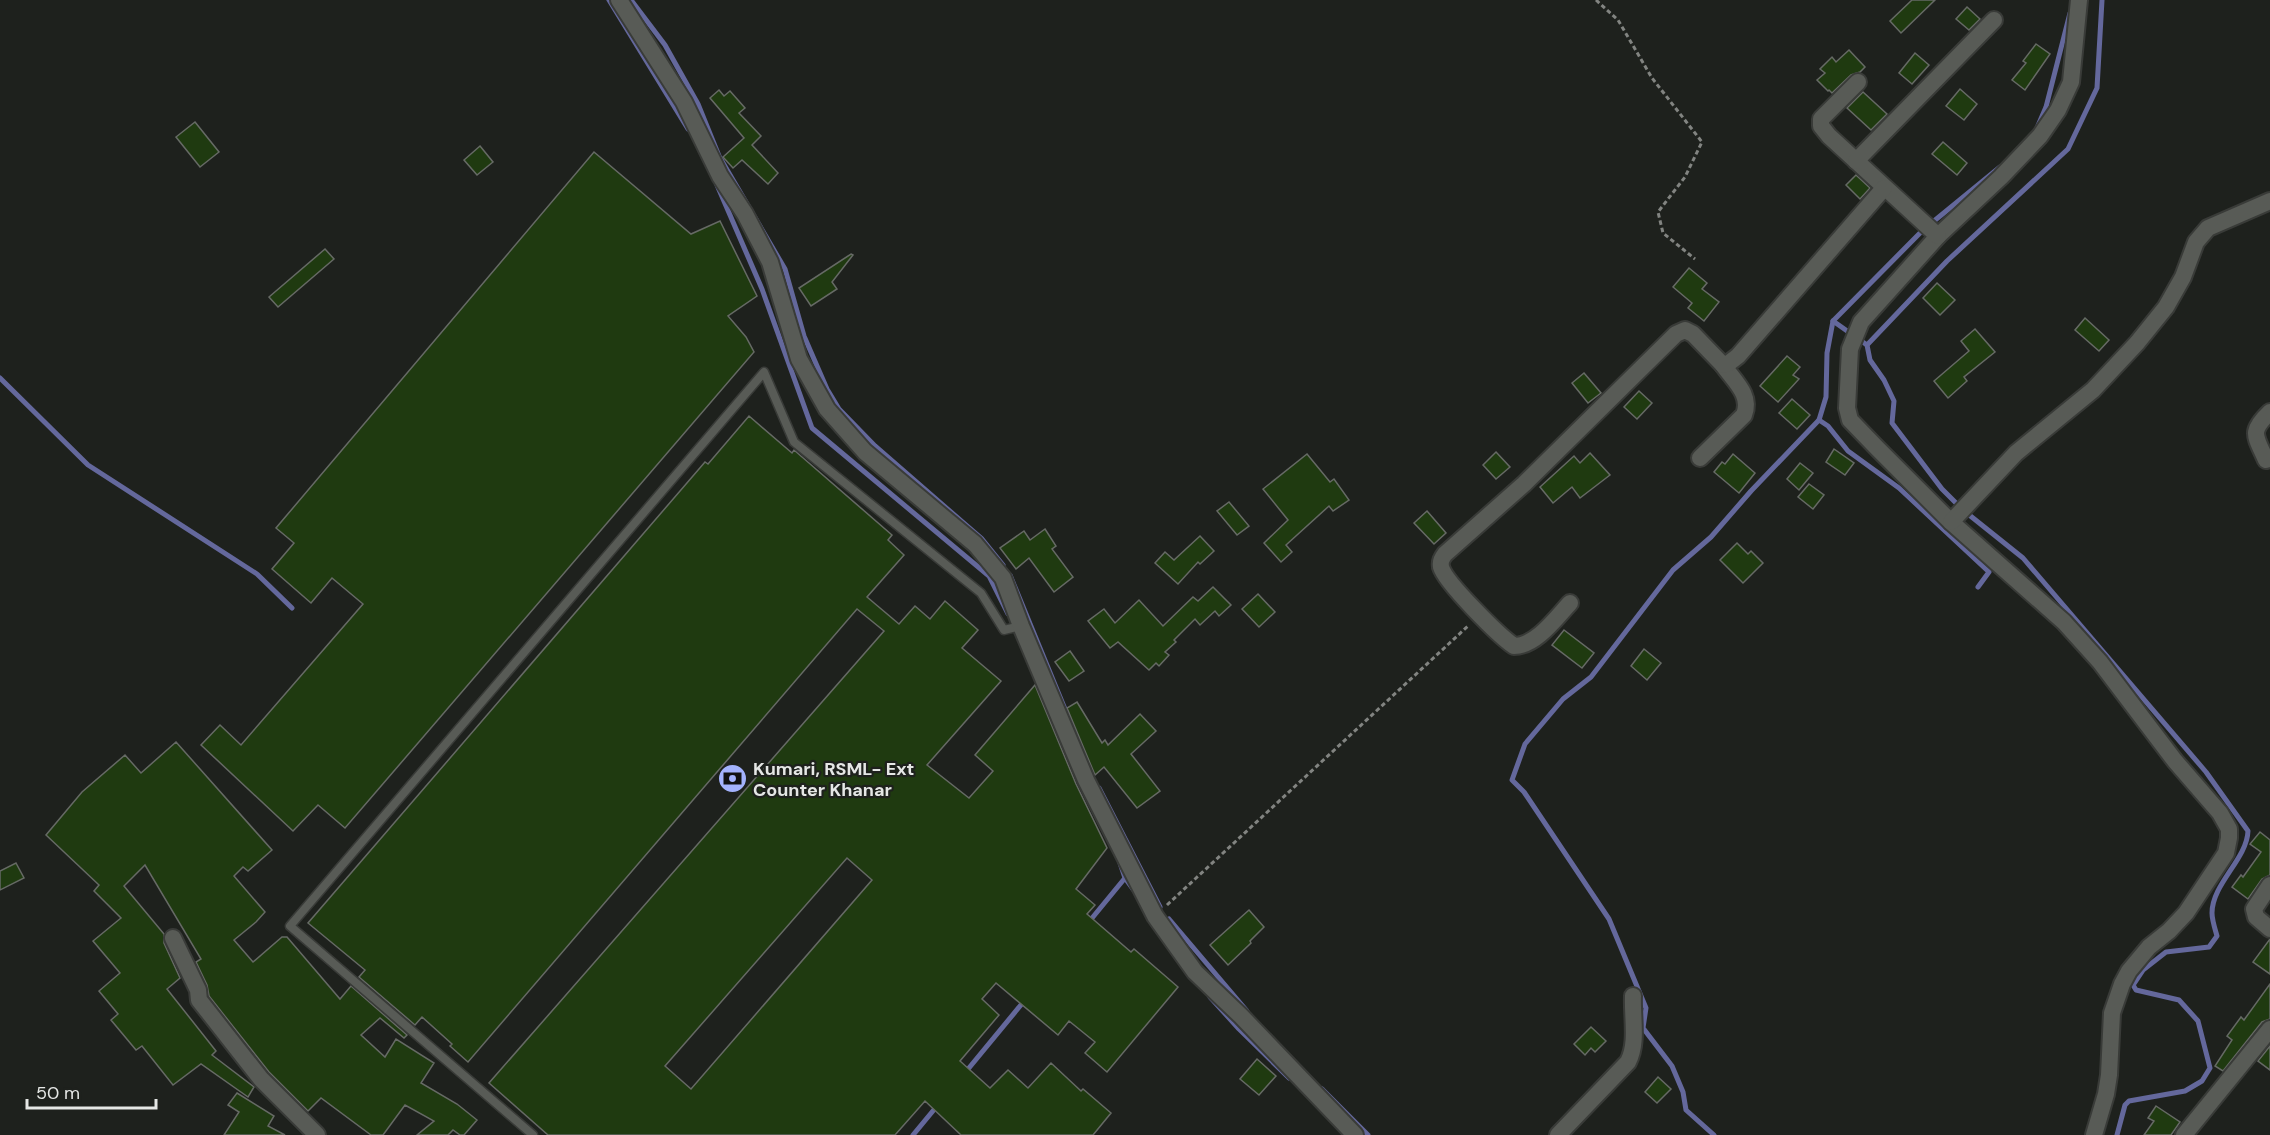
<svg xmlns="http://www.w3.org/2000/svg" width="2270" height="1135" font-family="'DM Sans',sans-serif">
<style>
.lines{fill:none;stroke-linecap:round;stroke-linejoin:round}
.stream{stroke:#64689c;stroke-width:5}
.building{fill:#1f3a10;stroke:#666a65;stroke-width:1.5;fill-rule:evenodd}
.lane-casing{stroke:#393b38;stroke-width:11}
.street-casing{stroke:#393b38;stroke-width:20}
.path{stroke:#828481;stroke-width:3;stroke-dasharray:4.5 3;stroke-linecap:butt}
.lane{stroke:#585b56;stroke-width:8}
.street{stroke:#585b56;stroke-width:16}
.labels{text-anchor:middle;stroke-width:4.5;stroke-linejoin:round;paint-order:stroke}
.poi-label{font-size:18px;font-weight:bold;fill:#e5e7e5;stroke:#1e211d;text-anchor:start}
</style>
<rect width="100%" height="100%" fill="#1e211d"/>
<g class="lines">
<!-- stream -->
<g class="stream">
<polyline points="609,0 688,129"/>
<polyline points="631,0 665,45 698,104 719,156 785,269 804,336 827,389 839,409 875,446 982,539 1003,565"/>
<polyline points="2037,128 2046,107 2070,13"/>
<polyline points="717,185 762,289 812,428 989,576 1008,614"/>
<polyline points="1934,221 2000,167"/>
<polyline points="1833,321 1867,345 1870,360 1884,380 1894,401 1892,423 1942,489 1957,504"/>
<polyline points="1867,345 1947,261 2068,149 2097,88 2102,0"/>
<polyline points="0,378 88,465 257,574 292,608"/>
<polyline points="1819,420 1828,426 1848,451 1899,488 1989,572 1978,587"/>
<path d="M1968,514L2023,558L2206,772L2248,831C2247,859 2212,884 2212,913C2212,920 2215,929 2217,936L2209,947L2166,952L2143,970L2133,985L2136,990L2179,1000L2198,1021L2210,1068L2202,1081L2185,1091L2129,1101L2125,1105L2117,1135"/>
<polyline points="1010,575 1085,758"/>
<polyline points="1099,788 1160,907"/>
<polyline points="1120,863 1125,878 1133,889"/>
<polyline points="1169,919 1247,1011"/>
<polyline points="1088,923 1125,878"/>
<polyline points="1210,997 1239,1029 1289,1078"/>
<polyline points="964,1074 1025,1000"/>
<polyline points="1322,1089 1368,1135"/>
<polyline points="913,1135 937,1106"/>
<polyline points="1714,1135 1686,1110 1683,1092 1672,1066 1643,1028 1646,1008 1609,919 1524,792 1512,780 1525,744 1563,699 1591,677 1673,570 1711,537 1751,491 1819,420 1826,397 1827,353 1833,321 1922,231"/>
</g>
</g>
<!-- building -->
<g class="building">
<polygon points="1912,0 1935,0 1901,33 1890,21"/>
<polygon points="1967,7 1980,19 1969,30 1956,19"/>
<polygon points="2036,44 2050,54 2025,90 2012,80 2026,63 2023,61"/>
<polygon points="1849,50 1865,67 1860,72 1851,75 1832,93 1829,90 1828,91 1817,80 1825,73 1820,69 1832,57 1836,62"/>
<polygon points="1915,53 1929,65 1912,84 1899,73"/>
<polygon points="1960,89 1977,104 1964,120 1946,106"/>
<polygon points="719,90 724,96 730,91 745,108 739,113 761,136 752,145 778,173 768,184 742,160 733,168 723,157 744,138 710,98"/>
<polygon points="1863,92 1887,114 1871,130 1847,108"/>
<polygon points="195,122 219,152 200,167 176,137"/>
<polygon points="1943,142 1967,163 1957,175 1932,154"/>
<polygon points="480,146 493,162 477,175 464,160"/>
<polygon points="594,152 691,234 720,221 757,296 728,316 746,337 754,352 345,828 318,805 293,831 201,745 220,725 241,745 363,604 332,578 311,603 272,569 294,543 276,528"/>
<polygon points="1856,175 1870,188 1860,199 1846,185"/>
<polygon points="325,249 334,259 278,307 269,297"/>
<polygon points="851,254 853,255 832,282 837,289 811,306 799,288"/>
<polygon points="1689,268 1707,283 1702,289 1719,302 1704,321 1688,308 1692,303 1673,287"/>
<polygon points="1937,283 1955,300 1940,315 1923,298"/>
<polygon points="2085,318 2109,340 2099,351 2075,330"/>
<polygon points="1975,329 1995,352 1964,377 1967,381 1948,398 1934,381 1969,351 1961,341"/>
<polygon points="1787,356 1800,367 1793,375 1799,379 1778,402 1760,386"/>
<polygon points="1584,373 1601,393 1588,403 1572,383"/>
<polygon points="1639,391 1652,403 1637,419 1624,407"/>
<polygon points="1792,399 1810,415 1797,429 1779,413"/>
<path d="M749,416L792,453L794,450L892,535L888,540L904,555L867,597L899,624L915,606L930,619L945,601L978,630L962,648L1001,681L927,765L969,798L993,771L975,755L1035,685L1076,784L1107,848L1076,889L1095,905L1087,914L1131,952L1134,949L1178,987L1107,1072L1085,1053L1095,1042L1069,1021L1058,1035L996,983L982,999L999,1015L960,1061L990,1088L1008,1070L1028,1088L1051,1063L1081,1091L1083,1089L1111,1113L1093,1135H961L925,1101L895,1135H548L489,1083L884,631L857,609L468,1062L450,1046L452,1044L422,1017L415,1025L359,977L365,970L308,923L705,462L708,464ZM847,858L872,880L691,1089L665,1066Z"/>
<polygon points="1834,449 1854,463 1845,475 1826,462"/>
<polygon points="1496,452 1510,467 1496,479 1483,465"/>
<polygon points="1590,453 1610,475 1580,498 1572,487 1553,503 1540,487 1574,456 1580,463"/>
<polygon points="1307,454 1330,482 1334,479 1349,500 1333,511 1329,506 1286,545 1292,552 1281,562 1264,543 1288,520 1263,489"/>
<polygon points="1733,454 1755,473 1739,493 1714,472 1722,462 1725,464"/>
<polygon points="1800,463 1813,473 1799,490 1787,479"/>
<polygon points="1809,484 1824,495 1813,509 1798,497"/>
<polygon points="1229,502 1249,526 1237,535 1217,511"/>
<polygon points="1427,511 1446,533 1434,544 1414,523"/>
<polygon points="1045,529 1056,546 1052,549 1073,577 1054,592 1029,558 1016,569 1000,548 1024,531 1030,540"/>
<polygon points="1200,536 1214,551 1200,564 1198,562 1178,584 1155,563 1165,552 1174,560"/>
<polygon points="1737,543 1748,554 1751,551 1763,563 1743,583 1720,560"/>
<polygon points="1213,587 1231,605 1219,616 1215,611 1200,625 1195,619 1174,640 1176,642 1165,652 1169,655 1159,666 1156,663 1149,670 1118,642 1110,648 1088,621 1104,609 1115,623 1139,600 1163,626 1193,597 1198,601"/>
<polygon points="1258,594 1275,612 1259,627 1242,609"/>
<polygon points="1564,630 1594,653 1582,668 1552,645"/>
<polygon points="1644,649 1661,663 1647,680 1631,666"/>
<polygon points="1070,651 1084,671 1069,681 1055,662"/>
<polygon points="1077,702 1102,743 1105,740 1108,745 1140,714 1156,731 1131,754 1160,791 1137,808 1104,767 1095,775 1067,708"/>
<polygon points="176,742 272,850 248,871 243,867 234,876 265,912 256,922 234,940 253,962 282,937 287,937 340,999 351,986 407,1035 404,1038 380,1018 361,1035 385,1057 396,1039 434,1063 421,1083 457,1104 477,1120 464,1135 460,1135 453,1130 448,1135 417,1135 434,1121 405,1105 383,1135 371,1135 321,1098 308,1111 269,1072 209,996 207,985 196,962 201,959 145,865 124,886 164,934 164,943 180,978 167,989 216,1051 212,1055 254,1087 248,1097 201,1064 173,1085 142,1046 136,1050 111,1020 118,1014 99,991 120,973 93,941 121,918 94,891 99,885 46,835 82,792 125,755 141,773"/>
<polygon points="2260,832 2270,840 2270,875 2262,879 2248,899 2232,887 2241,875 2243,877 2261,852 2250,844"/>
<polygon points="16,863 24,878 0,890 0,871"/>
<polygon points="1249,910 1264,927 1250,941 1251,943 1228,965 1210,945"/>
<polygon points="2270,939 2270,974 2253,962"/>
<polygon points="2270,984 2270,1019 2262,1022 2223,1071 2215,1066 2232,1040 2227,1036 2241,1017 2244,1020"/>
<polygon points="1591,1027 1606,1041 1595,1052 1591,1048 1585,1055 1574,1044"/>
<polygon points="2270,1046 2270,1070 2258,1061"/>
<polygon points="1257,1059 1276,1076 1259,1095 1240,1079"/>
<polygon points="1658,1077 1671,1089 1657,1103 1645,1092"/>
<polygon points="237,1093 274,1116 268,1126 285,1135 224,1135 239,1112 228,1105"/>
<polygon points="2156,1106 2180,1122 2171,1135 2144,1135 2154,1121 2148,1118"/>
</g>
<g class="lines">
<defs>
<polyline id="lane" points="533,1135 290,926 764,372 794,442 981,593 1004,630 1021,626"/>
<g id="street">
<polyline points="619,0 684,102 720,176 745,214 770,262 799,359 827,409 865,452 975,544 1003,578 1021,626 1086,780 1155,916 1195,972 1241,1016 1355,1135"/>
<polyline points="2079,0 2071,82 2058,110 2040,136 2001,177 1938,236 1861,322 1850,349 1847,408 1850,420 1878,449 1951,522 2064,622 2100,662 2175,761 2220,813 2229,829 2229,838 2226,853 2186,913 2169,931 2149,947 2129,971 2122,984 2112,1013 2109,1075 2106,1094 2094,1135"/>
<polyline points="1858,82 1821,119 1821,126 1829,136 1938,236"/>
<polyline points="1856,161 1994,20"/>
<path d="M1700,458L1744,415C1752,395 1734,381 1723,365"/>
<path d="M2266,460C2255,435 2249,432 2270,412"/>
<polyline points="1951,522 2016,453 2093,390 2137,343 2166,307 2183,277 2196,242 2208,228 2270,201"/>
<path d="M1570,603C1556,618 1536,646 1514,646C1499,636 1445,582 1441,567C1440,561 1442,558 1445,554L1524,484L1676,334L1685,330L1693,334L1723,365L1729,363L1738,356L1884,188"/>
<polyline points="2270,885 2254,909 2256,917 2270,929"/>
<polyline points="173,938 198,990 199,1000 261,1079 317,1135"/>
<path d="M1558,1135L1628,1062C1638,1043 1632,1018 1633,996"/>
<polyline points="2184,1135 2270,1029"/>
</g>
</defs>
<!-- lane casing -->
<use href="#lane" class="lane-casing"/>
<!-- street casing -->
<use href="#street" class="street-casing"/>
<!-- path -->
<g class="path">
<polyline points="1596,0 1618,20 1652,78 1702,142 1685,177 1658,212 1663,233 1695,259"/>
<polyline points="1167,905 1468,626"/>
</g>
<!-- lane -->
<use href="#lane" class="lane"/>
<!-- street -->
<use href="#street" class="street"/>
</g>
<!-- icons -->
<defs>
<symbol id="bank-disc" viewBox="-11 -11 22 22"><circle r="9.5" fill="#a3b2fd" stroke="#1e211d"/><path d="M-6-4H6V4H-6ZM0-2.3a2.3 2.3 0 1 0 0 4.6a2.3 2.3 0 1 0 0-4.6Z" fill="#111"/></symbol>
</defs>
<g fill-rule="evenodd">
<use href="#bank-disc" x="716" y="762" width="33" height="33"/>
</g>
<g class="labels">
<!-- poi labels -->
<g class="poi-label">
<text x="753" y="775">Kumari, RSML- Ext<tspan x="753" dy="21">Counter Khanar</tspan></text>
</g>
</g>
<!-- scale -->
<path d="M27 1099v9h129v-9" fill="none" stroke="#e5e7e5" stroke-width="3"/>
<text x="36" y="1099" font-size="18" fill="#e5e7e5" stroke="#1e211d" stroke-width="4.5" paint-order="stroke">50 m</text>
</svg>
